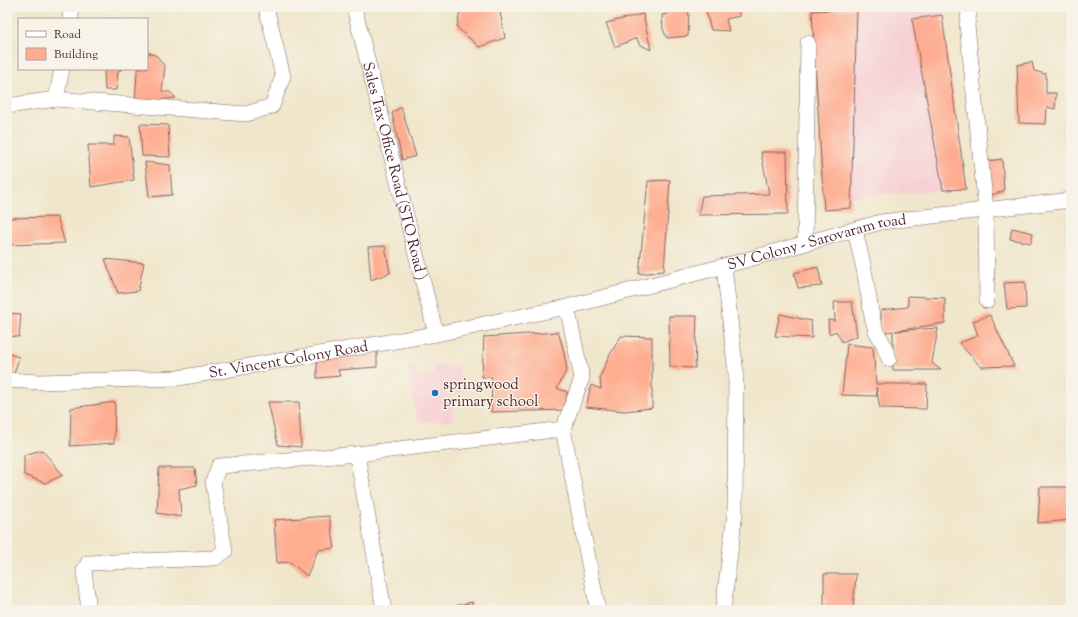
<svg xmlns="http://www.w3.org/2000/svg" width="1078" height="617" font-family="'Sorts Mill Goudy',serif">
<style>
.built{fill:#f7cfd4}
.building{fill:#fead91}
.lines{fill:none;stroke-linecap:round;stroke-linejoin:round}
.minor-casing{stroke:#846563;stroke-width:16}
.minor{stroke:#fff;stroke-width:15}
.poi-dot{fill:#1f6fb2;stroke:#f7f3e8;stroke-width:1.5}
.labels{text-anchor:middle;stroke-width:3;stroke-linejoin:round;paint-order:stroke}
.street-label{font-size:15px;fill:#4a1f2b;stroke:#f7f3e8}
.poi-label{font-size:15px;fill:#4a1f2b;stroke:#f7f3e8;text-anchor:start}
</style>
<rect width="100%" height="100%" fill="#f7f3e8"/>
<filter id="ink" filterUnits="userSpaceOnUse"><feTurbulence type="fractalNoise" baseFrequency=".025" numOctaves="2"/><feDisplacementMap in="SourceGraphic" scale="8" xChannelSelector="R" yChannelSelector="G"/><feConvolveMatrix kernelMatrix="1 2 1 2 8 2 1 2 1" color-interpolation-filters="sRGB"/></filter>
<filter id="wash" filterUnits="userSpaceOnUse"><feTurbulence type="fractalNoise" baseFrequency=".012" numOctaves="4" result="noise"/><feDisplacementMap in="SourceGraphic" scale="16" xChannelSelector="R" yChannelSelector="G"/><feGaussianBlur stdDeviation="0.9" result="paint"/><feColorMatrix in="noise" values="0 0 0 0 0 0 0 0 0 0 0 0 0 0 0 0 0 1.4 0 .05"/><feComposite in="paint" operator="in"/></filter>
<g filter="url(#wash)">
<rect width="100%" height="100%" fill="#f0e6cb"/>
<!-- built -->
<g class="built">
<polygon points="812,7 943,7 942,15 966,189 823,198"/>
<polygon points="414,365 419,377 432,375 437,366 458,366 464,392 450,395 453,421 417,422 409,368"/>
</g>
<g id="blocks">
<!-- building -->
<g class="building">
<polygon points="461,7 499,7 505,38 479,47 457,27"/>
<polygon points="670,7 689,7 688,36 667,38 663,29 662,15 668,14"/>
<polygon points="705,7 737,7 740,16 726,19 729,31 711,30"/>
<polygon points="857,9 851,208 824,210 812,11"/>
<polygon points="643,14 651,50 639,44 637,38 615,47 606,23"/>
<polygon points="942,15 966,189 943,190 912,19"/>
<polygon points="147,52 157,56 165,67 162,92 170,92 176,98 135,103 137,72 138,69 147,69"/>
<polygon points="1032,62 1034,71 1046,74 1046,93 1056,93 1055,109 1047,107 1046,124 1019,123 1017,65"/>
<polygon points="104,69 122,69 118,72 116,90 105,90"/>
<polygon points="401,107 416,156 402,160 392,113"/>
<polygon points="140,124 168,125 170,157 142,156"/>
<polygon points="114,136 129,137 134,180 91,187 88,145 114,145"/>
<polygon points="761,152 787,152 788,214 698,215 702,196 769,194"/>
<polygon points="1002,159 1004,191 988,196 988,161"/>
<polygon points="145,162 170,165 172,195 149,197"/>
<polygon points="670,180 664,271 639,274 648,181"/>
<polygon points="57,217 65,243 7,245 7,218"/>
<polygon points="1012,228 1033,233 1031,243 1010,239"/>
<polygon points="385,246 390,273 371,280 368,247"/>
<polygon points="105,259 144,263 138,291 118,293"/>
<polygon points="818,267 822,286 798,288 794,273"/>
<polygon points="1025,282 1026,308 1007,309 1004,283"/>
<polygon points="908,296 945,298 945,323 895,331 938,328 932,363 941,370 893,370 893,331 881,333 881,310 908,307"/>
<polygon points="834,302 852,302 857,336 842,342 836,331 829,334 828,320 835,321"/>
<polygon points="7,313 21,314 19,337 7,336"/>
<polygon points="780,314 811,321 812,338 775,336"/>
<polygon points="990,315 1014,366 981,367 959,343 978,336 973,321"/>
<polygon points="669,316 697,316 695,368 670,367"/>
<polygon points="558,332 563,348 567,370 557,388 567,392 567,410 491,412 492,377 482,377 484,337"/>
<polygon points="621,336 652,337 652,408 624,411 586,407 591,385 601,389 600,377 608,358"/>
<polygon points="847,344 873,347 876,384 927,384 926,409 880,408 876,387 877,396 842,395"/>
<polygon points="377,351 377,367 338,370 340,376 317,378 317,358"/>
<polygon points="7,353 19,357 14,374 7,374"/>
<polygon points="115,402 114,443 70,446 71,408"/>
<polygon points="268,402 299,402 301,447 278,445"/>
<polygon points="42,450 63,475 45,483 24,475 24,455"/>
<polygon points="159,468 195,468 197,485 179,489 181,517 157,513"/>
<polygon points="1040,487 1071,487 1071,520 1038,523"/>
<polygon points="329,516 335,548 318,550 307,576 290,562 277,563 274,520"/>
<polygon points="824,574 856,574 853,610 824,610"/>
<polygon points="472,602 472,610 455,610 455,606"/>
</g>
</g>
</g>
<g filter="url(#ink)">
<use href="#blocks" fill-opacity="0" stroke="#846563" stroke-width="1"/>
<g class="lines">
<defs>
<g id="minor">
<path id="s1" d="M354,7L436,334"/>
<polyline points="970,7 967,25 986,210 987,301"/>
<polyline points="70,19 72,7"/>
<polyline points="56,99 246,114 272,106 283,76 266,7"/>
<polyline points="7,106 56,99 62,69"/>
<polyline points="855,230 864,269 872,317 876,331 883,343 889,359"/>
<polyline points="805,243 808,43"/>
<polyline points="567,307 582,378 563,429 598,610"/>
<path id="s2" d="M7,380L39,382L178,378L436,334L567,307L724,266L881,222L1071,200"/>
<polyline points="357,454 384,610"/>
<polyline points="89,610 84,571 88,563 215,558 225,551 213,482 219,466 357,454 563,429"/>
<polyline points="723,610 735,512 736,374 724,266"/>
</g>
</defs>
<!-- minor casing -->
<use href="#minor" class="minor-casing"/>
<!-- minor -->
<use href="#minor" class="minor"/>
</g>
</g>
<!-- markers -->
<circle class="poi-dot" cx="435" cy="393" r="4"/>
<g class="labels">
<!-- street labels -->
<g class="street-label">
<text dy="5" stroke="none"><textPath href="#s1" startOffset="169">Sales Tax Office Road (STO Road )</textPath></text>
<text dy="5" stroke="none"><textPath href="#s2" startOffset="825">SV Colony - Sarovaram road</textPath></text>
<text dy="5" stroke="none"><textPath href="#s2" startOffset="283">St. Vincent Colony Road</textPath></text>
</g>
<!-- poi labels -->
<g class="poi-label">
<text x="443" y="389">springwood<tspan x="443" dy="17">primary school</tspan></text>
</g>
</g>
<!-- margin -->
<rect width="1078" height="617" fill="none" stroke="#f7f3e8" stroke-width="24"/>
<!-- legend -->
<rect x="18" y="18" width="130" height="52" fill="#f7f3e8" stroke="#b29e9c"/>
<rect x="26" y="31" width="20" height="6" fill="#ffffff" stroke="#b29e9c"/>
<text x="54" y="38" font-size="12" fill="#4a1f2b">Road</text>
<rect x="26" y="48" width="20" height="12" fill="#fead91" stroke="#b29e9c"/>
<text x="54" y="58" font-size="12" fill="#4a1f2b">Building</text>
</svg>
